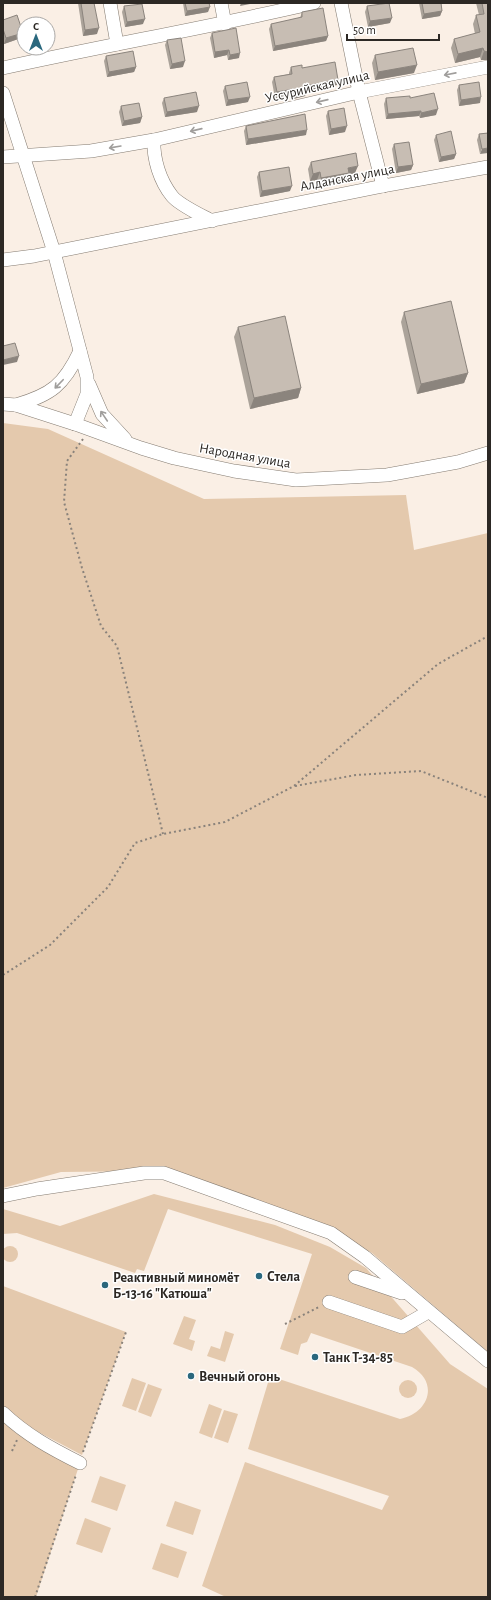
<svg xmlns="http://www.w3.org/2000/svg" width="491" height="1600" font-family="'Alegreya Sans',sans-serif">
<style>
.green{fill:#e4c9ad}
.lines{fill:none;stroke-linecap:round;stroke-linejoin:round}
.minor-casing{stroke:#857c72;stroke-width:14}
.path{stroke:#89827b;stroke-width:2;stroke-dasharray:2 3;stroke-linecap:butt}
.minor{stroke:#fff;stroke-width:13}
.wall{fill:#aba39a}
.shaded-wall{fill:#8b847d}
.building{fill:#c7bdb3;stroke:#8b847d}
.oneway{stroke:#a09e9c}
.poi-dot{fill:#2a687e;stroke:#fff;stroke-width:1.5}
.labels{text-anchor:middle;stroke-width:3;stroke-linejoin:round;paint-order:stroke}
.street-label{font-size:14px;fill:#2c2824;stroke:#fff}
.poi-label{font-size:14px;font-weight:bold;fill:#2c2824;stroke:#fff;text-anchor:start}
</style>
<rect width="100%" height="100%" fill="#faefe5"/>
<!-- green -->
<g class="green">
<polygon points="3,423 48,429 204,499 406,495 414,550 488,533 488,1352 372,1253 332,1231 156,1171 61,1172 3,1188"/>
<path d="M154,1194L275,1225L330,1247L366,1268L450,1364L488,1389V1597H226L202,1586L245,1462L382,1510L389,1496L248,1449L270,1376L400,1419C428,1414 440,1383 412,1367L311,1333L307,1342L301,1344L298,1355L280,1349L312,1254L168,1209L144,1271L137,1269L135,1273L17,1233L3,1234V1209L60,1226Z"/>
<circle cx="10" cy="1254" r="8"/>
<polygon points="3,1286 126,1332 82,1455 25,1425 3,1406"/>
<polygon points="184,1316 196,1320 189,1339 195,1341 192,1351 173,1344"/>
<polygon points="225,1331 234,1334 225,1362 207,1356 211,1346 220,1349"/>
<polygon points="132,1378 146,1383 136,1411 122,1406"/>
<circle cx="408" cy="1389" r="9"/>
<polygon points="148,1384 162,1389 151,1417 138,1412"/>
<polygon points="209,1404 222,1409 212,1438 199,1433"/>
<polygon points="224,1410 238,1414 228,1443 214,1438"/>
<polygon points="3,1420 16,1433 78,1469 36,1597 3,1597"/>
<polygon points="100,1476 126,1485 117,1511 91,1502"/>
<polygon points="175,1501 201,1510 193,1535 166,1526"/>
<polygon points="85,1518 111,1528 102,1553 76,1544"/>
<polygon points="161,1543 187,1552 178,1578 152,1569"/>
</g>
<g class="lines">
<defs>
<g id="minor">
<polyline points="110,3 117,44"/>
<polyline points="221,3 225,24"/>
<polyline points="341,3 359,92 383,186"/>
<path d="M3,68C107,45 211,27 314,3"/>
<polyline points="3,93 54,252 87,377 87,394 75,424"/>
<path d="M154,140C153,159 160,181 172,196C179,205 201,215 212,221"/>
<polyline points="3,157 91,151 154,140 359,92 488,67"/>
<polyline points="3,260 34,256 383,186 488,167"/>
<polyline points="89,384 102,414 125,439"/>
<polyline points="3,404 16,405 75,424 141,448 174,458 234,471 296,480 387,475 458,462 488,453"/>
<path d="M16,405C51,395 64,385 80,351"/>
<polyline points="3,1196 37,1189 144,1173 164,1173 331,1233 365,1257 488,1361"/>
<polyline points="355,1277 402,1293"/>
<polyline points="329,1302 402,1327 428,1312"/>
<path d="M3,1413C26,1435 52,1449 80,1463"/>
</g>
</defs>
<!-- minor casing -->
<use href="#minor" class="minor-casing"/>
<!-- path -->
<g class="path">
<polyline points="83,439 67,461 64,502 82,568 101,626 117,646 163,834"/>
<polyline points="295,786 356,775 421,771 488,798"/>
<polyline points="3,975 50,945 108,887 135,843 163,834 225,822 294,786 438,664 488,636"/>
<polyline points="285,1324 319,1307"/>
<polyline points="12,1451 17,1440"/>
<polyline points="83,1452 126,1332"/>
<polyline points="35,1597 76,1475"/>
</g>
<!-- minor -->
<use href="#minor" class="minor"/>
</g>
<!-- wall -->
<g class="wall">
<polygon points="78,3 94,3 97,34 83,36"/>
<polygon points="183,3 209,3 208,12 185,16"/>
<polygon points="419,3 441,3 442,11 440,16 422,19"/>
<polygon points="476,3 488,3 488,60 481,60 480,57 455,63 451,48 454,39 475,34 473,24 476,15 479,15"/>
<polygon points="124,6 143,24 125,27 122,12"/>
<polygon points="367,6 390,23 368,27 365,12"/>
<polygon points="302,12 328,36 326,41 273,51 269,29 271,24 300,18"/>
<polygon points="3,20 23,33 21,38 4,44 3,40"/>
<polygon points="212,33 239,58 228,60 227,55 214,58 210,38"/>
<polygon points="167,40 183,67 170,69 165,45"/>
<polygon points="375,55 414,73 375,80 372,63"/>
<polygon points="106,56 136,67 134,72 107,77 104,61"/>
<polygon points="291,67 302,68 338,80 337,85 307,91 305,96 293,99 292,95 275,98 272,82 274,77 289,74 289,73"/>
<polygon points="459,85 480,103 459,106 457,90"/>
<polygon points="225,86 248,102 226,106 223,91"/>
<polygon points="164,98 197,112 165,117 162,103"/>
<polygon points="386,98 410,98 436,115 420,118 419,116 386,119 384,104"/>
<polygon points="121,106 142,117 140,123 122,126 119,112"/>
<polygon points="328,111 345,132 329,135 326,116"/>
<polygon points="246,126 306,135 246,145 244,131"/>
<polygon points="488,133 480,154 477,140 479,134"/>
<polygon points="436,135 456,154 454,159 439,162 434,140"/>
<polygon points="394,144 413,165 411,170 396,173 392,149"/>
<polygon points="311,162 355,173 348,175 346,181 319,186 317,180 310,181 308,169"/>
<polygon points="259,172 290,191 260,197 257,177"/>
<polygon points="404,312 468,373 464,383 417,394 401,322"/>
<polygon points="238,327 301,388 298,398 250,409 234,337"/>
</g>
<!-- shaded-wall -->
<g class="shaded-wall">
<polygon points="241,3 255,3 240,6"/>
<polygon points="210,7 208,12 185,16 187,11"/>
<polygon points="442,11 440,16 422,19 424,14"/>
<polygon points="392,18 390,23 368,27 370,21"/>
<polygon points="145,19 143,24 125,27 127,22"/>
<polygon points="99,28 97,34 83,36 85,30"/>
<polygon points="23,33 21,38 4,44 6,38"/>
<polygon points="328,36 326,41 273,51 275,46"/>
<polygon points="483,48 480,57 455,63 458,54"/>
<polygon points="229,50 227,55 214,58 215,52"/>
<polygon points="484,51 488,52 488,60 481,60"/>
<polygon points="240,53 239,58 228,60 230,55"/>
<polygon points="185,61 183,67 170,69 172,64"/>
<polygon points="417,65 414,73 375,80 378,72"/>
<polygon points="136,67 134,72 107,77 109,72"/>
<polygon points="338,80 337,85 304,91 306,86"/>
<polygon points="294,89 292,95 275,98 277,92"/>
<polygon points="307,91 305,96 293,99 295,94"/>
<polygon points="250,97 248,102 226,106 228,100"/>
<polygon points="481,97 480,103 459,106 461,100"/>
<polygon points="199,106 197,112 165,117 167,112"/>
<polygon points="438,109 436,115 420,118 421,113"/>
<polygon points="421,111 419,116 386,119 388,114"/>
<polygon points="142,117 140,123 122,126 124,121"/>
<polygon points="347,126 345,132 329,135 331,129"/>
<polygon points="307,130 306,135 246,145 248,139"/>
<polygon points="488,148 488,153 480,154 482,149"/>
<polygon points="456,154 454,159 439,162 441,157"/>
<polygon points="413,165 411,170 396,173 398,167"/>
<polygon points="358,166 355,173 348,175 346,181 319,186 321,178 348,168"/>
<polygon points="320,172 317,180 310,181 313,174"/>
<polygon points="292,186 290,191 260,197 262,191"/>
<polygon points="19,356 17,362 3,365 3,360"/>
<polygon points="468,373 464,383 417,394 421,384"/>
<polygon points="301,388 298,398 250,409 254,398"/>
</g>
<!-- building -->
<g class="building">
<polygon points="81,3 94,3 99,28 85,30"/>
<polygon points="185,3 209,3 210,7 187,11"/>
<polygon points="389,3 392,18 370,21 367,6"/>
<polygon points="422,3 441,3 442,11 424,14"/>
<polygon points="482,3 488,3 488,52 484,51 483,48 458,54 454,39 480,32 476,15 484,14"/>
<polygon points="142,4 145,19 127,22 124,6"/>
<polygon points="323,8 328,36 275,46 271,24 302,17 302,12"/>
<polygon points="17,15 23,33 6,38 3,29 3,20"/>
<polygon points="236,28 240,53 230,55 229,50 215,52 212,33"/>
<polygon points="181,38 185,61 172,64 167,40"/>
<polygon points="413,48 417,65 378,72 375,55"/>
<polygon points="133,51 136,67 109,72 106,56"/>
<polygon points="335,62 338,80 306,86 307,91 295,94 294,89 277,92 274,77 292,74 291,67 302,65 302,68"/>
<polygon points="247,82 250,97 228,100 225,86"/>
<polygon points="479,82 481,97 461,100 459,85"/>
<polygon points="196,92 199,106 167,112 164,98"/>
<polygon points="434,93 438,109 421,113 421,111 388,114 386,98 410,96 410,98"/>
<polygon points="139,103 142,117 124,121 121,106"/>
<polygon points="344,108 347,126 331,129 328,111"/>
<polygon points="305,114 307,130 248,139 246,126"/>
<polygon points="451,131 456,154 441,157 436,135"/>
<polygon points="488,133 488,148 482,149 479,134"/>
<polygon points="409,142 413,165 398,167 394,144"/>
<polygon points="356,153 358,166 348,168 349,173 321,178 320,172 313,174 311,162"/>
<polygon points="289,167 292,186 262,191 259,172"/>
<polygon points="451,301 468,373 421,384 404,312"/>
<polygon points="285,316 301,388 254,398 238,327"/>
<polygon points="15,343 19,356 3,360 3,346"/>
</g>
<!-- one-way arrows -->
<defs><path id="oneway-shaft" d="M-6 0H5M1.5-3L5.5 0L1.5 3" fill="none" stroke-width="1.6" stroke-linecap="round" stroke-linejoin="round"/></defs>
<g class="oneway">
<use href="#oneway-shaft" transform="translate(450 74) rotate(169)"/>
<use href="#oneway-shaft" transform="translate(322 101) rotate(167)"/>
<use href="#oneway-shaft" transform="translate(196 130) rotate(167)"/>
<use href="#oneway-shaft" transform="translate(115 147) rotate(170)"/>
<use href="#oneway-shaft" transform="translate(59 384) rotate(134)"/>
<use href="#oneway-shaft" transform="translate(104 416) rotate(-124)"/>
</g>
<!-- markers -->
<g class="poi-dot">
<circle cx="259" cy="1276" r="4"/>
<circle cx="105" cy="1285" r="4"/>
<circle cx="315" cy="1357" r="4"/>
<circle cx="191" cy="1376" r="4"/>
</g>
<g class="labels">
<!-- street labels -->
<g class="street-label">
<text transform="translate(317 86) rotate(-13)" y="5">Уссурийская улица</text>
<text transform="translate(347 177) rotate(-11)" y="5">Алданская улица</text>
<text transform="translate(245 455) rotate(10)" y="5">Народная улица</text>
</g>
<!-- poi labels -->
<g class="poi-label">
<text x="267" y="1281">Стела</text>
<text x="113" y="1282">Реактивный миномёт<tspan x="113" dy="16">Б-13-16 "Катюша"</tspan></text>
<text x="323" y="1362">Танк Т-34-85</text>
<text x="199" y="1381">Вечный огонь</text>
</g>
</g>
<!-- border -->
<rect width="491" height="1600" fill="none" stroke="#2c2824" stroke-width="8"/>
<!-- north arrow -->
<g transform="translate(36 36)"><circle r="19" fill="#ffffff" stroke="#aba9a7"/>
<path d="M0-3L7 15L0 10L-7 15Z" fill="#2a687e"/>
<text y="-6" font-size="11" font-weight="bold" text-anchor="middle" fill="#2c2824">С</text>
</g>
<!-- scale -->
<path d="M347 34v6h92v-6" fill="none" stroke="#2c2824" stroke-width="2"/>
<text x="353" y="34" font-size="12" fill="#2c2824" stroke="#ffffff" stroke-width="3" paint-order="stroke">50 m</text>
</svg>
